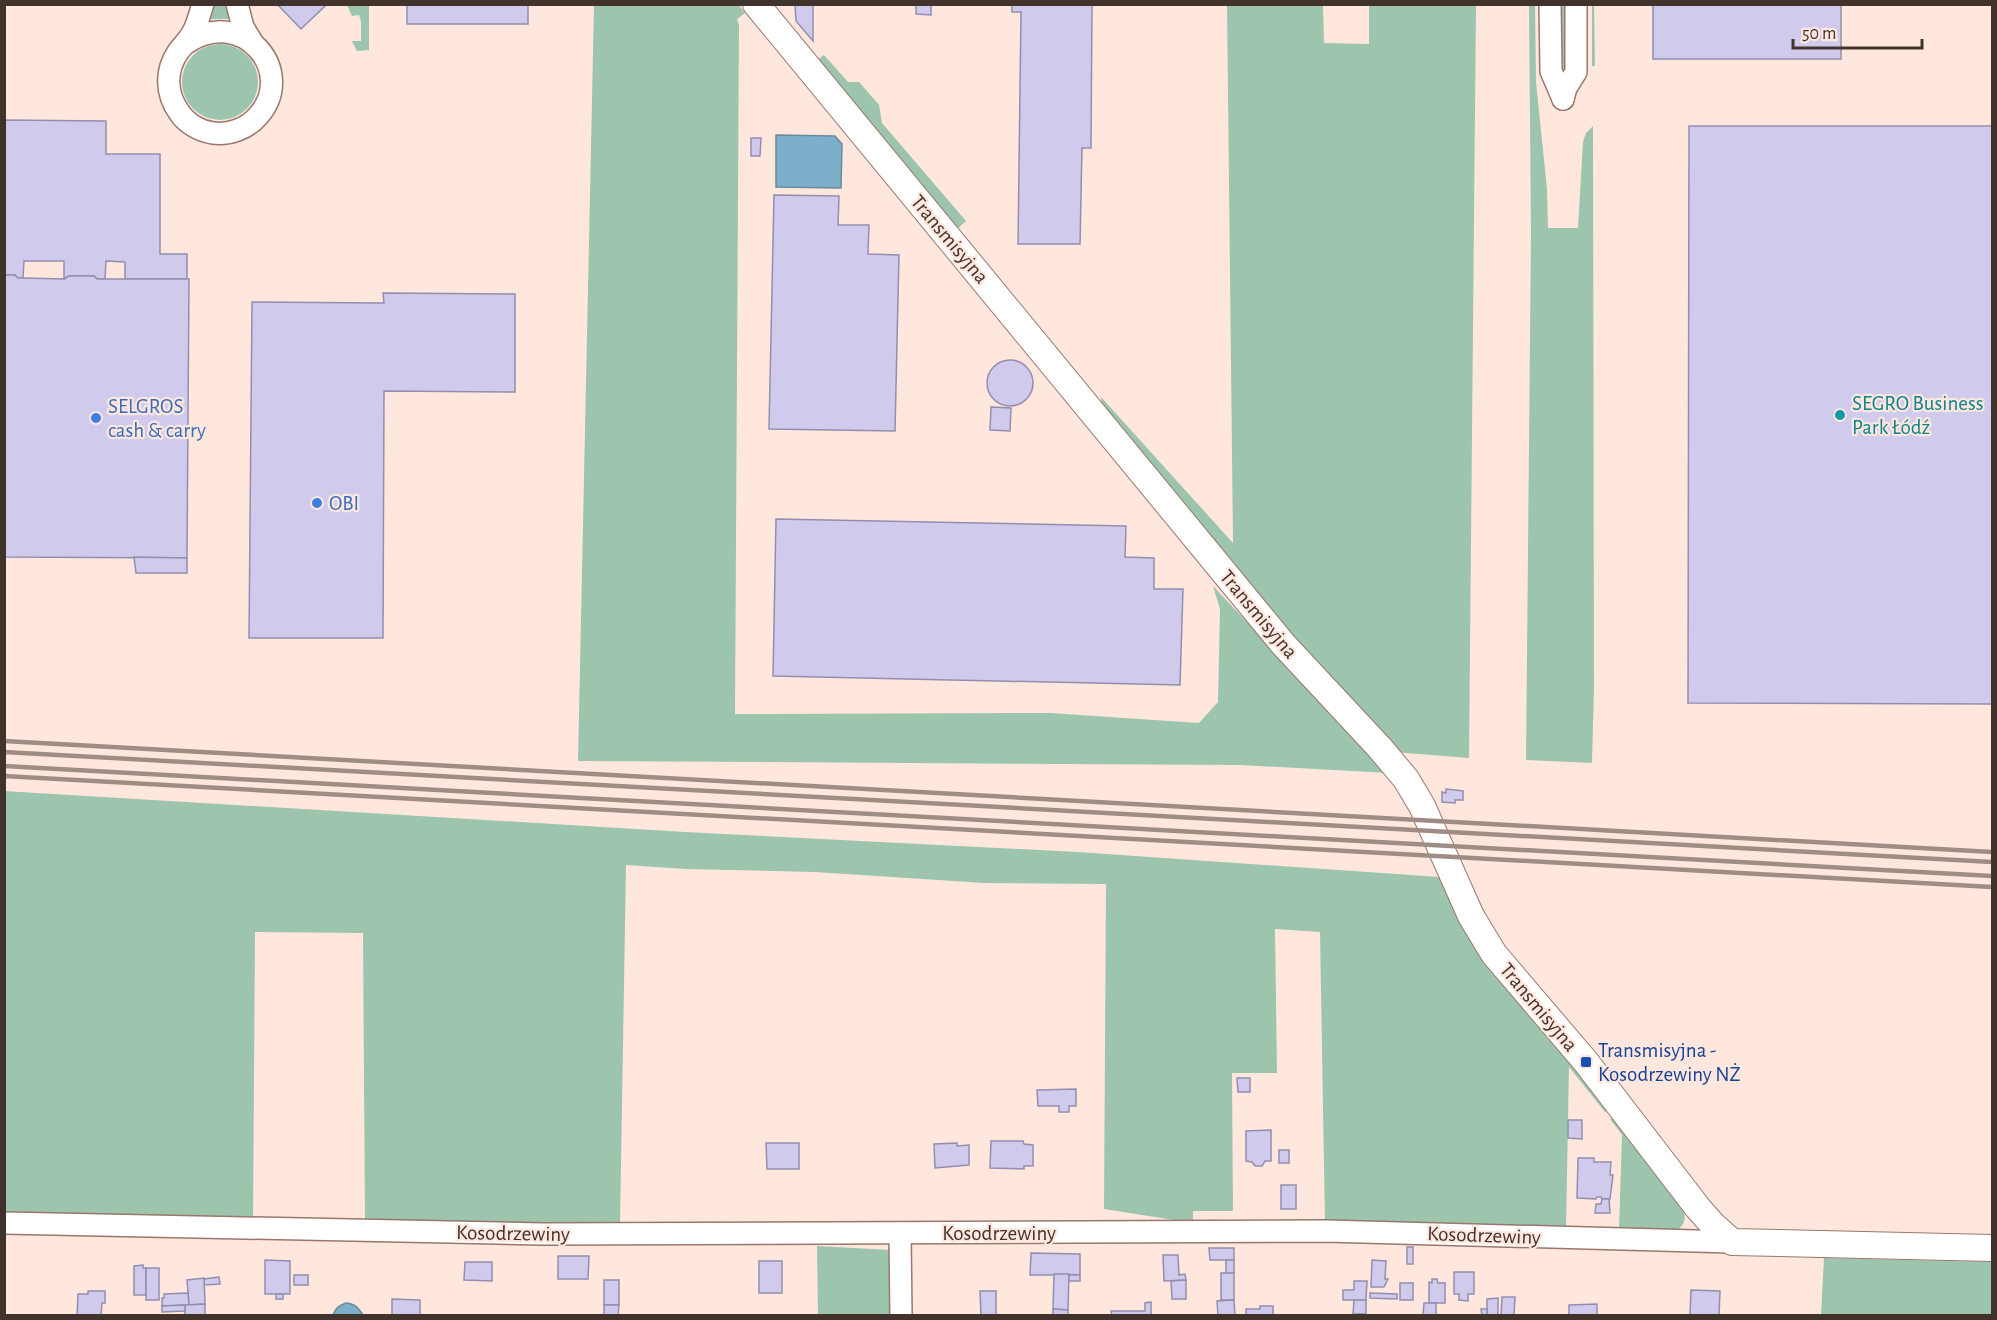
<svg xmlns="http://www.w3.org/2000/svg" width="1997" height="1320" font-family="'Alegreya Sans',sans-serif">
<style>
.green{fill:#9dc4ad}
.water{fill:#7bafca;stroke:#6a8a9b;stroke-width:1.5}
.building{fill:#d0caec;stroke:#938eae;stroke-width:1.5}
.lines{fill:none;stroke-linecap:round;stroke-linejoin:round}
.minor-casing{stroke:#9a776a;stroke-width:24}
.tertiary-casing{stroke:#9a776a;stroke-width:28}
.minor{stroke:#fff;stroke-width:21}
.tertiary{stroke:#fff;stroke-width:26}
.rail{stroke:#9f8c85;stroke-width:4.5}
.culture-dot{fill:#0f9aa8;stroke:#ffe7de;stroke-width:2}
.shop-dot{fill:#3f7fe0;stroke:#ffe7de;stroke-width:2}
.transit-dot{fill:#1a4fb4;stroke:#ffe7de;stroke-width:2}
.labels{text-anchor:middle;stroke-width:4.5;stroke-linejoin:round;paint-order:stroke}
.street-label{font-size:21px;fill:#41322c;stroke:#ffe7de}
.culture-label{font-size:21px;fill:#0d838f;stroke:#ffe7de;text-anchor:start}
.shop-label{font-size:21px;fill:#366cbe;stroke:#ffe7de;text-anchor:start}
.transit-label{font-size:21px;fill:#164399;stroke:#ffe7de;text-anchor:start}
</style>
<rect width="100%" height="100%" fill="#ffe7de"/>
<!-- green -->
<g class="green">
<polygon points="738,4 745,13 737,19 739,25 735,714 1050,713 1199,723 1218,702 1220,609 1213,586 1389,773 1240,765 578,761 594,5"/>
<polygon points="1594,4 1595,66 1592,66 1592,5"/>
<polygon points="212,5 228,5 231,19 208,19"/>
<polygon points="347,5 369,5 369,50 357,51 352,41 361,41 361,21 359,15 352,16"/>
<polygon points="1227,5 1323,5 1324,43 1369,44 1369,5 1476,5 1469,758 1394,752 1233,572 1103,411 1101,397 1233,543"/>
<polygon points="1535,5 1536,82 1547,189 1548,228 1578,228 1583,142 1586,133 1593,126 1594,689 1592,763 1526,760 1531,234 1529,5"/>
<polygon points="1559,5 1566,5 1567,81 1562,83"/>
<circle cx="220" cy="82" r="38"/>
<polygon points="824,55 848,82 859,82 879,105 882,123 966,221 954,232 816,61"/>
<polygon points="4,791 685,832 1078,852 1440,877 1607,1106 1607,1111 1605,1112 1569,1067 1566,1228 1325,1223 1320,932 1275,929 1277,1073 1232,1073 1233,1211 1193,1211 1193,1223 1104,1209 1106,884 984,883 815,872 685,869 626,865 620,1226 365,1223 363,933 255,932 253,1222 5,1219"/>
<path d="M1613,1118L1683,1209C1687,1218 1684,1226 1676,1231L1619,1229L1622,1135L1610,1119Z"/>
<polygon points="817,1246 891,1250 893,1315 818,1315"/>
<polygon points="1824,1258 1992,1262 1992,1315 1821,1315"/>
</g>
<!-- water -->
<g class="water">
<polygon points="776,135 835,136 842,144 841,188 776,187"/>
<path d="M346,1303C355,1304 358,1307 363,1315H333C335,1309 339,1305 346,1303Z"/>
</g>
<!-- building -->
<g class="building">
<polygon points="277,4 324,4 325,6 301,29"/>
<rect x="407" y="4" width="121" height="20"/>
<polygon points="795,4 813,4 813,41 796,21"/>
<polygon points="916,4 931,4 931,15 916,14"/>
<polygon points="1012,4 1092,4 1091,148 1082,148 1080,244 1018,244 1021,12 1012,12"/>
<rect x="1653" y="4" width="188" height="55"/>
<polygon points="4,120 106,121 106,154 160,154 160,254 187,254 187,279 125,279 125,262 106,261 105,279 97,279 94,276 69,276 64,279 64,261 24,261 23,278 18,278 15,275 4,275"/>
<polygon points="1689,126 1992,126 1992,704 1688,703"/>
<polygon points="751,138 761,138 760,156 751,156"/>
<polygon points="774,195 839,196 838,225 869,225 868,254 899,255 895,431 769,429"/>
<polygon points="4,275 15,275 18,278 23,278 65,279 69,276 94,276 97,279 189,279 187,558 4,557"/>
<polygon points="383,293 515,294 515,392 384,391 383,638 249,638 252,302 384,303"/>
<circle cx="1010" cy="383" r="23"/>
<polygon points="991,407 1011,408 1010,431 990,430"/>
<polygon points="776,519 1126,526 1125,557 1154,558 1154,589 1183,589 1180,685 773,676"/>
<polygon points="134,557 187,558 187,573 136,573"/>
<polygon points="1446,789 1463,791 1463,800 1455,800 1455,803 1442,802 1442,792 1446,793"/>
<polygon points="1237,1078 1250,1078 1250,1092 1238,1092"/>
<polygon points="1076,1089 1076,1106 1069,1106 1069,1112 1059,1112 1059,1106 1038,1106 1037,1090"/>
<polygon points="1568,1120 1582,1120 1582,1139 1568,1138"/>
<polygon points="1271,1130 1271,1161 1265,1161 1262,1166 1255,1166 1252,1162 1246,1161 1246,1131"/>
<polygon points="991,1141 1023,1141 1024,1144 1033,1145 1033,1166 1024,1166 1024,1169 990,1168"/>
<polygon points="766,1143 799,1143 799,1169 767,1169"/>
<polygon points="957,1143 957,1146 969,1145 969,1165 935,1168 934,1144"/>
<rect x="1279" y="1150" width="10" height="13"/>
<polygon points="1578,1158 1594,1158 1594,1162 1611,1162 1610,1175 1613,1175 1610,1199 1602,1199 1601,1197 1597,1197 1596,1199 1577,1198"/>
<rect x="1281" y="1185" width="15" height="24"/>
<polygon points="1602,1199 1609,1199 1610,1213 1595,1213 1596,1204 1601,1204"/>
<rect x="1407" y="1247" width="6" height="17"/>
<polygon points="1209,1248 1234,1248 1234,1260 1210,1260"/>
<polygon points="1031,1253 1080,1254 1080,1275 1030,1275"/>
<polygon points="1163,1255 1178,1255 1179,1275 1185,1274 1186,1280 1164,1281"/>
<polygon points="558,1256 589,1256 588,1279 558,1279"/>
<polygon points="265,1260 290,1261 290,1294 265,1294"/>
<rect x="1226" y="1260" width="8" height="13"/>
<polygon points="1372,1260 1386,1261 1385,1279 1388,1279 1384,1287 1371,1287"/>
<rect x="759" y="1261" width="23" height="32"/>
<polygon points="465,1262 492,1262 492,1281 464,1280"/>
<polygon points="143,1265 143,1268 146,1268 146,1295 134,1295 134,1266"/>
<rect x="146" y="1268" width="13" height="32"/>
<polygon points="1454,1272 1474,1272 1474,1294 1468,1294 1468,1301 1459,1300 1459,1294 1454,1294"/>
<rect x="1221" y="1273" width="13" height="27"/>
<polygon points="1054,1274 1069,1274 1068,1310 1053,1309"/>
<rect x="294" y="1275" width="14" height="10"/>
<rect x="1069" y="1275" width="11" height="6"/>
<polygon points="219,1277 220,1284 204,1285 204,1279"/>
<polygon points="204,1278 205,1304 189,1305 187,1280"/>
<polygon points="1432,1279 1437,1279 1438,1283 1445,1283 1445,1303 1429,1303 1429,1282 1432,1283"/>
<rect x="604" y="1280" width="15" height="25"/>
<polygon points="1186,1280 1186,1299 1172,1299 1171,1281"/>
<polygon points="1354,1281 1367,1281 1366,1300 1343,1300 1343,1290 1354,1290"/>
<rect x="1400" y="1283" width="13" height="17"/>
<polygon points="1691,1290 1720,1291 1719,1316 1690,1315"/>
<polygon points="88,1291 105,1291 105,1303 102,1303 101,1316 77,1316 78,1294 88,1294"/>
<polygon points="980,1291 996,1291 996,1316 981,1316"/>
<polygon points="188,1293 189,1305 162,1306 162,1298 164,1298 164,1294"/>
<polygon points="1370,1293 1397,1294 1397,1299 1370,1298"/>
<rect x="276" y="1294" width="7" height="5"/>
<polygon points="1502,1297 1515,1297 1514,1316 1501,1316"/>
<polygon points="1498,1298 1498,1316 1487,1316 1487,1299"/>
<polygon points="392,1299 420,1300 420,1316 392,1316"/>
<polygon points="1234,1300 1235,1316 1218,1316 1217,1301"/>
<polygon points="1354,1300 1366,1300 1366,1314 1353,1314"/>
<polygon points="1151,1302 1151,1316 1112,1316 1111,1311 1145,1311 1145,1303"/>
<polygon points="1424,1303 1436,1303 1436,1316 1423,1316"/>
<polygon points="205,1304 205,1316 185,1316 185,1305"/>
<polygon points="1597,1304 1597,1316 1569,1316 1569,1305"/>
<polygon points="185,1305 185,1311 162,1312 162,1306"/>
<polygon points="604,1305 619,1305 618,1316 604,1316"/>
<polygon points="1260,1306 1273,1306 1273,1316 1246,1316 1246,1309 1260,1309"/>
<polygon points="1053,1309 1068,1310 1068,1316 1053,1316"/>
<polygon points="1481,1309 1487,1309 1487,1316 1482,1316"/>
</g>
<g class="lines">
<defs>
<g id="minor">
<polyline points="237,4 243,27 252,42"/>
<polyline points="1550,4 1551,71 1563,99"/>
<path d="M185,44C242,4 298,72 258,116C247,129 229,135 213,133C199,131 186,123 179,112C166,94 165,71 178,52C183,45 190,39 194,30C198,22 200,13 203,4"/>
<polyline points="1563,99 1566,88 1576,72 1576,4"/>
<polyline points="4,1223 542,1234 1326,1231 1732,1242"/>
<polyline points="900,1233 901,1316"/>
</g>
<polyline id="tertiary" points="756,4 1283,644 1379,747 1406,779 1422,806 1471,916 1494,954 1586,1062 1698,1208 1713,1225 1732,1242 1992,1248"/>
</defs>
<!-- minor casing -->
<use href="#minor" class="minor-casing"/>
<!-- tertiary casing -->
<use href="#tertiary" class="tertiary-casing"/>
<!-- minor -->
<use href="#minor" class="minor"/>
<!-- tertiary -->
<use href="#tertiary" class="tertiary"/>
<!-- rail -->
<g class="rail">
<polyline points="4,741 1992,852"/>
<polyline points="4,752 1992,862"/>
<polyline points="4,766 1992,876"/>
<polyline points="4,776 1992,887"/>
</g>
</g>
<!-- markers -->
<circle class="culture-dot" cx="1840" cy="415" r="6"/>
<g class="shop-dot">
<circle cx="96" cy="418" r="6"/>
<circle cx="317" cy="503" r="6"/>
</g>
<rect class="transit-dot" x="1580" y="1056" width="12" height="12" rx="3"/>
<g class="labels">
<!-- street labels -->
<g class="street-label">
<text transform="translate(950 239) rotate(50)" y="7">Transmisyjna</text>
<text transform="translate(1259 614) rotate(50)" y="7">Transmisyjna</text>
<text transform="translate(1539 1007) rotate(50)" y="7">Transmisyjna</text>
<text transform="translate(513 1233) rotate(1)" y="7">Kosodrzewiny</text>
<text x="999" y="1240">Kosodrzewiny</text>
<text transform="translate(1484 1235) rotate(2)" y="7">Kosodrzewiny</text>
</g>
<!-- culture labels -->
<g class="culture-label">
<text x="1852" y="410">SEGRO Business<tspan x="1852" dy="24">Park Łódź</tspan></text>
</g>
<!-- shop labels -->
<g class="shop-label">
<text x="108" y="413">SELGROS<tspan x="108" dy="24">cash &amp; carry</tspan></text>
<text x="329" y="510">OBI</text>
</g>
<!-- transit labels -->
<g class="transit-label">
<text x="1598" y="1057">Transmisyjna -<tspan x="1598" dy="24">Kosodrzewiny NŻ</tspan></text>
</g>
</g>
<!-- border -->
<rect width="1997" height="1320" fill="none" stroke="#41322c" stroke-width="12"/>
<!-- scale -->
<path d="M1793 39v9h129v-9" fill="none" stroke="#41322c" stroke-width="3"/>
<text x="1802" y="39" font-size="18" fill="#41322c" stroke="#ffe7de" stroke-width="4.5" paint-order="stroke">50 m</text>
</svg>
